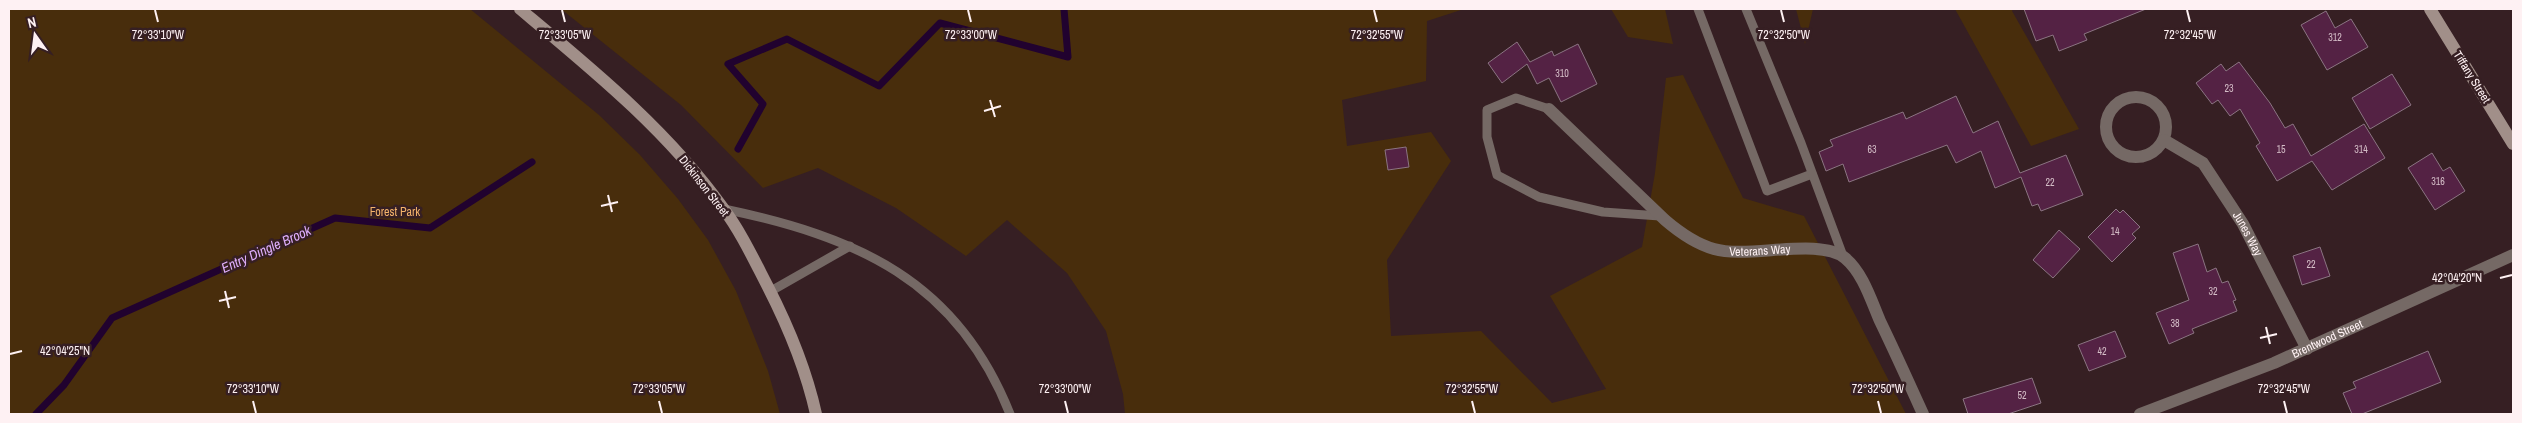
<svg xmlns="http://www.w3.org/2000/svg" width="2522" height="423" font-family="'Archivo Narrow',sans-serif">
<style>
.green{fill:#482d0c}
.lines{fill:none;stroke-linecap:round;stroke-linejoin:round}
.stream{stroke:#21022f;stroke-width:7}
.building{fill:#542244;stroke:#8b7482}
.service{stroke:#756965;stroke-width:9}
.minor{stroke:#756965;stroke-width:12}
.secondary{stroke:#a18f89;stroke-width:12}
.ticks{fill:none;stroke:#fef1f3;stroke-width:2}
.labels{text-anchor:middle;stroke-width:5;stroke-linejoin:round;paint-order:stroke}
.number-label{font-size:10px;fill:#d4bdc7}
.street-label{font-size:12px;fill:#fef1f3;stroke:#361f23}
.park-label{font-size:12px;fill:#f4b36b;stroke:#361f23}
.water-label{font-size:14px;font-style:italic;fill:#deaefb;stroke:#361f23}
.ticks-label{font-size:12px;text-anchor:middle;fill:#fef1f3;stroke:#361f23;stroke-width:5;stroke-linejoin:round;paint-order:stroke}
</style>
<rect width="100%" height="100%" fill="#361f23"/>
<!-- green -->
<g class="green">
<polygon points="9,9 470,9 599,115 640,155 678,199 708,240 736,291 768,371 780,414 9,414"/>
<polygon points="561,9 1464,9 1427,21 1426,81 1342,100 1347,146 1431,132 1451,161 1387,260 1391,336 1481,331 1552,403 1606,389 1550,296 1642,247 1655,173 1666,78 1683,75 1743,198 1804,216 1906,414 1125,414 1123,394 1106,331 1067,273 1007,220 966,256 896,208 818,168 763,188 681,105"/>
<polygon points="1611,9 1665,9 1673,44 1628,37"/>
<polygon points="1796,9 1813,9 1805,44"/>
<polygon points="1955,9 2013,9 2012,11 2079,129 2031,146"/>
</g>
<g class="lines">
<!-- stream -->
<g class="stream">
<polyline points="738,149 763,104 728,64 787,39 879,86 940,23 1068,57 1064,9"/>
<polyline points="36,414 64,385 112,318 335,218 430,228 532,162"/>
</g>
</g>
<!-- building -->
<g class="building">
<polygon points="2024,9 2146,9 2084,34 2087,40 2059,51 2053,35 2036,41"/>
<polygon points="2326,11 2335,28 2351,19 2368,47 2327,70 2301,25"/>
<polygon points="1517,42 1530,62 1552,51 1554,56 1578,44 1597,84 1561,102 1549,78 1537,84 1527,64 1502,83 1488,63"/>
<polygon points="2239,62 2270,103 2285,128 2293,124 2311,156 2364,124 2385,158 2332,190 2312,161 2277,181 2256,146 2260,143 2240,109 2230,116 2218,100 2212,104 2196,83 2221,64 2226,71"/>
<polygon points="2392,74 2411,105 2370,129 2352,98"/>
<polygon points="1956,96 1973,133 1998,121 2020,173 2066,155 2083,195 2041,211 2038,204 2032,206 2021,177 1995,188 1981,151 1956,163 1947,145 1849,182 1843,164 1826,171 1819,152 1833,146 1830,140 1903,112 1906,119"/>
<polygon points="1406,147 1409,167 1388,170 1385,150"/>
<polygon points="2432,153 2443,171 2450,167 2465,191 2435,210 2408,168"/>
<polygon points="2116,209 2120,213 2123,210 2140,227 2132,234 2136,238 2112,262 2088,237"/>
<polygon points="2059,230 2080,249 2053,278 2033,260"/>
<polygon points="2198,244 2207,272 2216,268 2222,283 2228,281 2236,300 2233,301 2237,311 2192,329 2194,333 2169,344 2156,313 2189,300 2173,253"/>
<polygon points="2320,247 2330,276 2302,285 2293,256"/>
<polygon points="2115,331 2126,357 2089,371 2078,345"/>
<polygon points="2428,351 2441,382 2362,414 2352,414 2343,393 2356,388 2353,382"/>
<polygon points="2032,378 2041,403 2008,414 1968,414 1963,399"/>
</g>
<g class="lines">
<!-- service -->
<g class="service">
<polyline points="1698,9 1767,191 1812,174"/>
<polyline points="1746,9 1801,143 1843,256"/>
<polyline points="1549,109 1516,98 1487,110 1487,137 1497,175 1539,197 1603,212 1660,216"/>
<path d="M724,209C857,237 957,280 1010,414"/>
<polyline points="771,291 850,246"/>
</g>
<!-- minor -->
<g class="minor">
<circle cx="2136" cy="127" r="30"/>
<path id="s1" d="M1549,109L1665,220C1679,232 1696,244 1714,249C1748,259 1819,237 1845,258C1863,273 1871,300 1880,321C1895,352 1909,383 1923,414"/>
<path id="s2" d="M2164,140L2203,163L2243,224L2307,349"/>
<path id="s3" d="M2140,414L2274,363L2513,255"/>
</g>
<!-- secondary -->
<g class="secondary">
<path d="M520,9C593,70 667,130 723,208C741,232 754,260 768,287C789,328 806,369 816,414"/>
<polyline points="2430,9 2513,144"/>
</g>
</g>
<!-- ticks -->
<path class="ticks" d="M155,10L158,22M562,10L565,22M968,10L971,22M1374,10L1377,22M1781,10L1784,22M2187,10L2190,22M990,100L995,117M984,111L1001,106M608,195L612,212M601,206L618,202M2500,278L2512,275M225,291L229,308M219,301L236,297M2266,327L2270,344M2260,338L2277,334M10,354L22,351M253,401L256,413M659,401L662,413M1065,401L1068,413M1472,401L1475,413M1878,401L1881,413M2284,401L2287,413"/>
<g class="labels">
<!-- number labels -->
<g class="number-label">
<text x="2335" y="41">312</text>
<text x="1562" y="77">310</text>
<text x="2229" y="92">23</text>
<text x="1872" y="153">63</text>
<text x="2281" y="153">15</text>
<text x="2361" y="153">314</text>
<text x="2438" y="185">316</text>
<text x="2050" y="186">22</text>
<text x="2115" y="235">14</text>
<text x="2311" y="268">22</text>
<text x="2213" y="295">32</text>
<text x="2175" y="327">38</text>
<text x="2102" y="355">42</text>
<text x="2022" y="399">52</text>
</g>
<!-- street labels -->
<g class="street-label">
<text transform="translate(2472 77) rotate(58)" y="4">Tiffany Street</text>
<text transform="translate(704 186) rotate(52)" y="4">Dickinson Street</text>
<text dy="4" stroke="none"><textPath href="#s2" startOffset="129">Junes Way</textPath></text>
<text dy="4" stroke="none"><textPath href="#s1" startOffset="264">Veterans Way</textPath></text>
<text dy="4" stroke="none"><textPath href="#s3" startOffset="202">Brentwood Street</textPath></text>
</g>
<!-- park labels -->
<g class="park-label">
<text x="395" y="216">Forest Park</text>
</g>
<!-- water labels -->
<g class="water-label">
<text transform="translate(266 249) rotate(-24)" y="5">Entry Dingle Brook</text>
</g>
</g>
<g class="ticks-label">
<text x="158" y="39">72°33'10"W</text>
<text x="565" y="39">72°33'05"W</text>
<text x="971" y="39">72°33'00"W</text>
<text x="1377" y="39">72°32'55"W</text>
<text x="1784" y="39">72°32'50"W</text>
<text x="2190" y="39">72°32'45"W</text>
<text x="2457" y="282">42°04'20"N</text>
<text x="65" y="355">42°04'25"N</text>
<text x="253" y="393">72°33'10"W</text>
<text x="659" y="393">72°33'05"W</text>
<text x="1065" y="393">72°33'00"W</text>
<text x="1472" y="393">72°32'55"W</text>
<text x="1878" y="393">72°32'50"W</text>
<text x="2284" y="393">72°32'45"W</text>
</g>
<!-- border -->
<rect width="2522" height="423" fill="none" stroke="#fef1f3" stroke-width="20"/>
<!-- north arrow -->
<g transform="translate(35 35) rotate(346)" stroke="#361f23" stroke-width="4" paint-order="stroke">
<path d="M0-4L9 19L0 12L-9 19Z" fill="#fef1f3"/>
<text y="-8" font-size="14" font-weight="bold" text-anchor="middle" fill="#fef1f3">N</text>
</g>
</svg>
